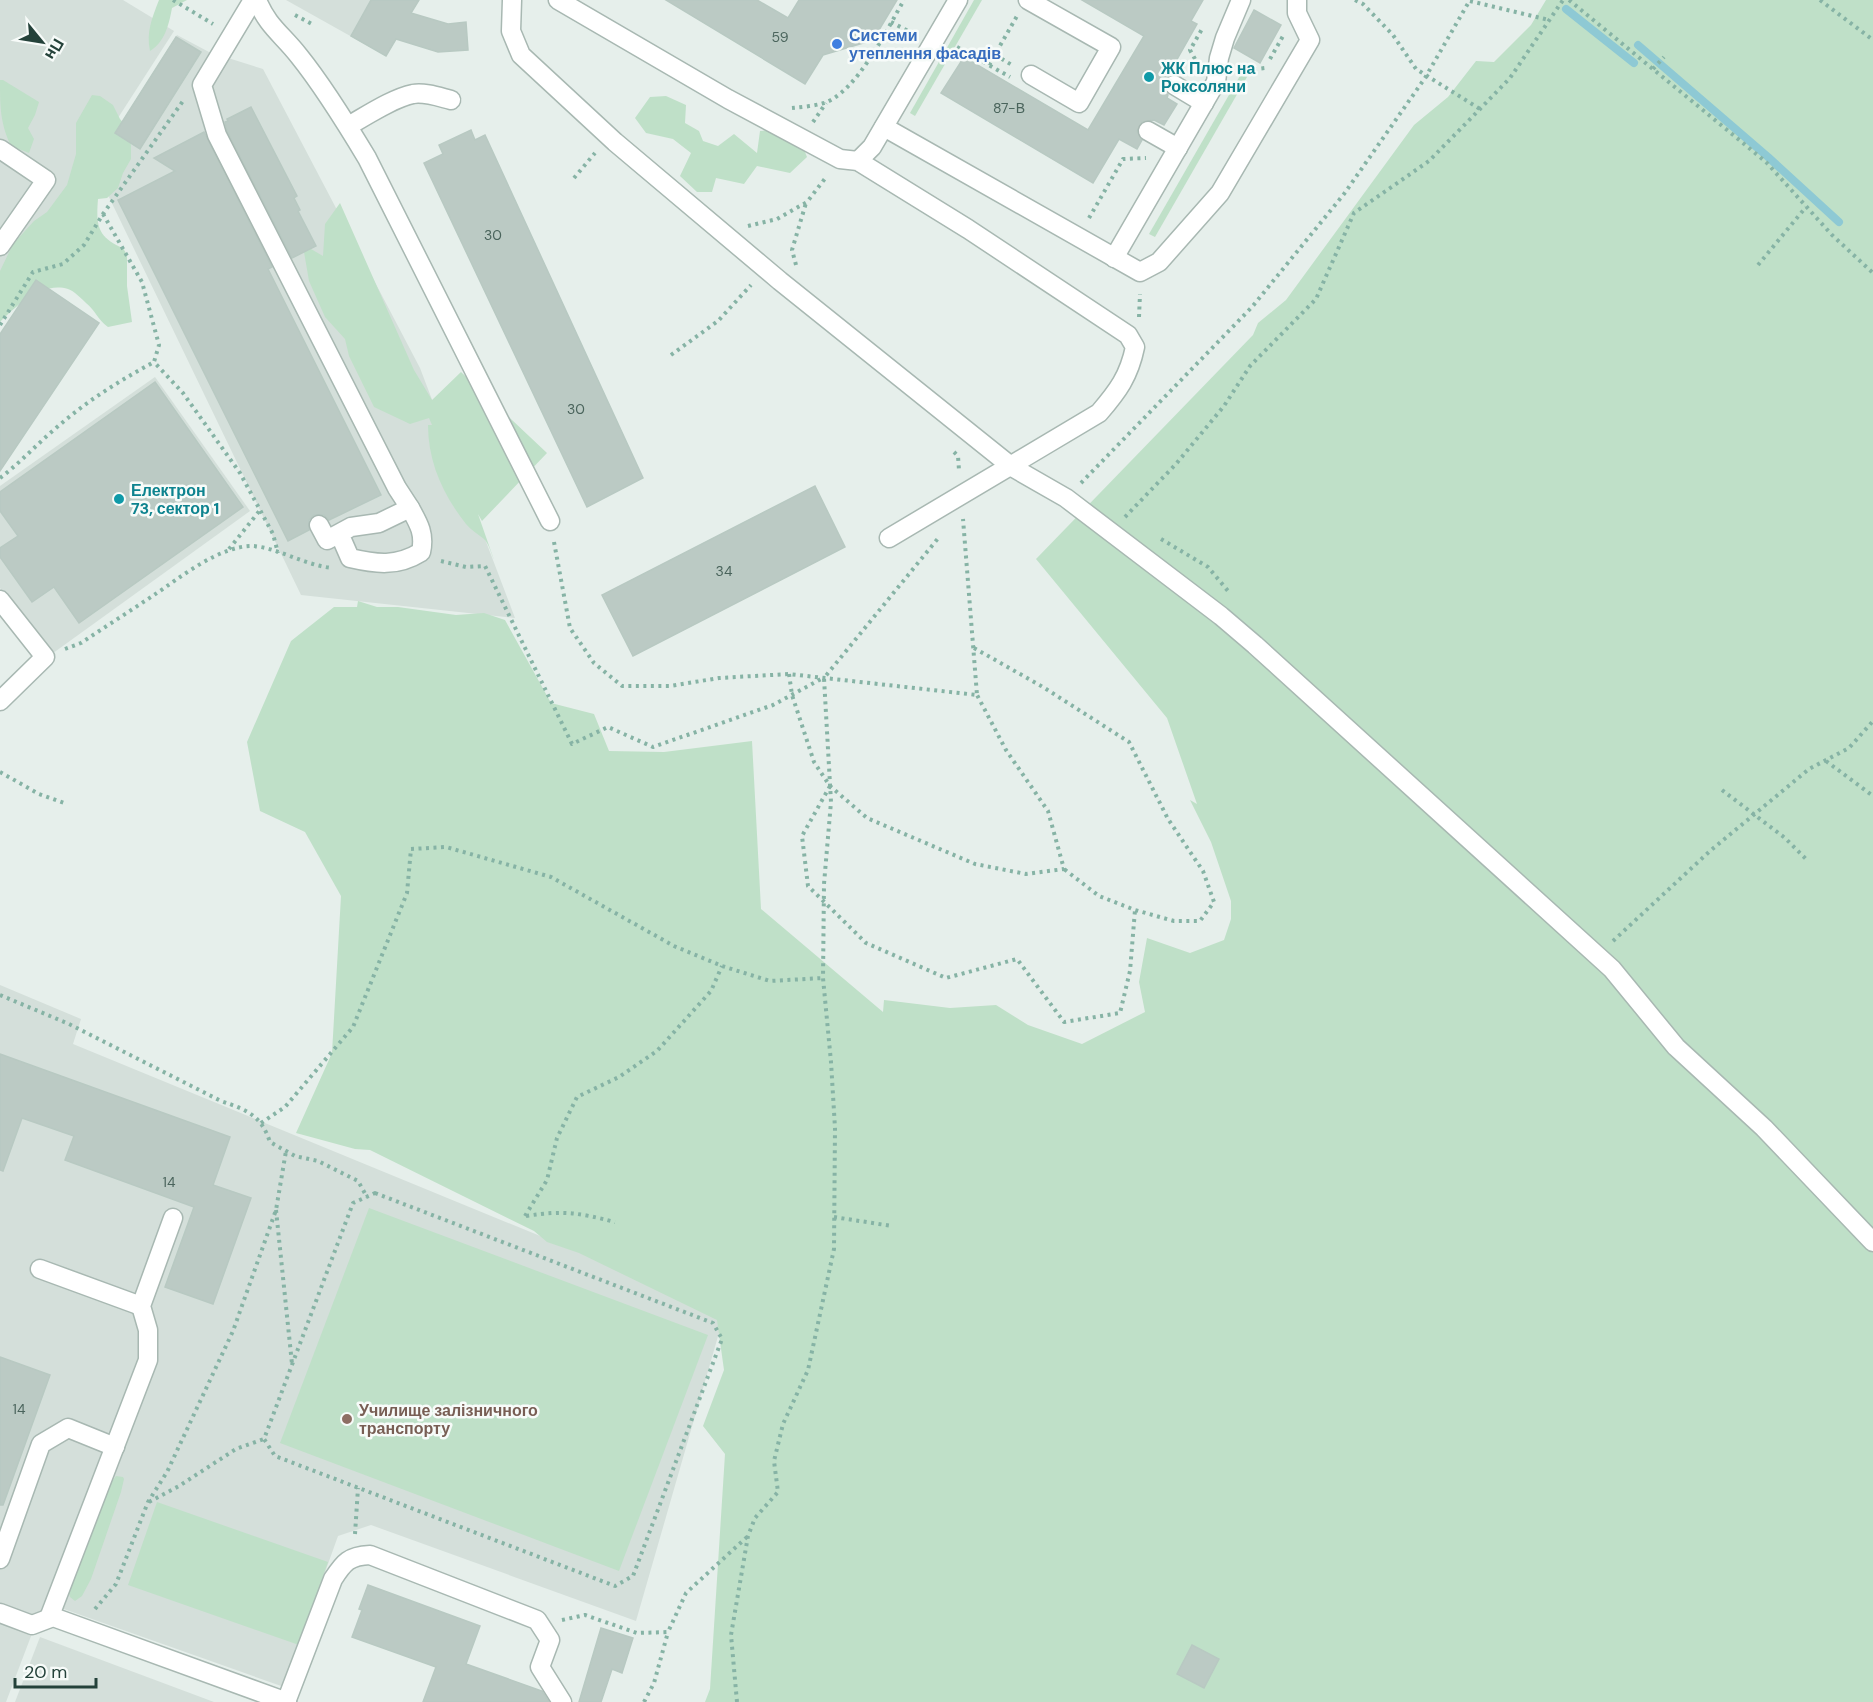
<svg xmlns="http://www.w3.org/2000/svg" width="1873" height="1702" font-family="'DM Sans',sans-serif">
<style>
.built{fill:#d4dfda}
.green{fill:#bfe0c8}
.lines{fill:none;stroke-linecap:round;stroke-linejoin:round}
.stream{stroke:#8ec9d4;stroke-width:8}
.building{fill:#bbcac4;stroke:#b8c9c2;stroke-width:1.5}
.minor-casing{stroke:#a8b8b2;stroke-width:21}
.path{stroke:#86b3a5;stroke-width:4;stroke-dasharray:3 4.5;stroke-linecap:butt}
.minor{stroke:#fff;stroke-width:18}
.shop-dot{fill:#3f7fe0;stroke:#f7fbf9;stroke-width:2}
.culture-dot{fill:#0f9aa8;stroke:#f7fbf9;stroke-width:2}
.education-dot{fill:#8d6e63;stroke:#f7fbf9;stroke-width:2}
.labels{text-anchor:middle;stroke-width:5;stroke-linejoin:round;paint-order:stroke}
.number-label{font-size:14px;fill:#4a645c}
.shop-label{font-size:16px;font-weight:bold;fill:#366cbe;stroke:#f7fbf9;text-anchor:start}
.culture-label{font-size:16px;font-weight:bold;fill:#0d838f;stroke:#f7fbf9;text-anchor:start}
.education-label{font-size:16px;font-weight:bold;fill:#785e54;stroke:#f7fbf9;text-anchor:start}
</style>
<rect width="100%" height="100%" fill="#e6efeb"/>
<!-- built -->
<g class="built">
<polygon points="0,0 123,0 174,31 0,301"/>
<polygon points="286,0 419,0 386,56"/>
<polygon points="177,35 209,52 263,69 420,368 515,618 301,595 94,166"/>
<polygon points="155,377 250,511 49,656 0,588 0,486"/>
<polygon points="0,985 81,1019 73,1044 725,1312 636,1621 371,1525 338,1536 284,1687 44,1602 6,1702 0,1702"/>
<polygon points="40,1637 214,1702 15,1702"/>
</g>
<!-- green -->
<g class="green">
<path d="M159,0H187L172,8C169,24 165,42 150,51C146,32 152,18 159,0Z"/>
<polygon points="974,0 982,0 915,116 910,113"/>
<polygon points="1546,0 1873,0 1873,1702 705,1702 710,1689 725,1454 703,1426 724,1370 717,1320 579,1253 547,1242 534,1231 370,1150 355,1149 296,1133 332,1053 341,896 305,832 260,811 247,742 291,641 334,607 357,607 358,601 377,607 398,607 456,615 484,613 505,620 551,703 594,714 609,751 664,752 752,741 761,909 883,1012 884,1000 950,1008 996,1005 1028,1025 1082,1044 1145,1012 1139,982 1147,938 1190,953 1224,940 1231,919 1231,901 1211,842 1190,800 1197,804 1167,718 1036,559 1253,335 1258,323 1286,300 1414,125 1448,97 1476,61 1494,62 1531,25"/>
<polygon points="1241,74 1247,77 1155,237 1149,234"/>
<path d="M0,80H3L39,102L35,115L28,128L34,139L29,153L11,146C0,123 0,106 0,80Z"/>
<path d="M92,95L100,96L113,105L120,119L130,131L131,147V159L123,173L118,188L107,198L98,199C96,225 97,237 123,248L127,255V286L132,322L108,327C98,320 95,310 86,303C81,298 74,291 68,289C42,281 16,306 0,322V271L13,244L34,221L47,212L67,185L76,154V123Z"/>
<polygon points="666,96 686,105 685,123 699,131 703,141 718,146 734,134 757,153 760,131 775,130 801,142 807,157 790,173 757,166 744,184 716,178 712,192 697,192 680,176 691,153 673,139 646,133 635,118 650,97"/>
<path d="M340,203L414,370L432,400L461,372L547,453L482,521L478,514L494,560C491,553 489,544 484,539C478,534 471,530 466,524C443,495 428,462 428,425H432L429,418L410,424L374,407L349,356L345,339L325,317L309,281L304,252L311,249L323,256L325,224Z"/>
<polygon points="369,1208 708,1335 619,1571 280,1443"/>
<polygon points="116,1476 123,1477 124,1479 121,1492 91,1579 82,1596 75,1601 70,1597 68,1590 109,1486"/>
<polygon points="157,1502 328,1562 299,1645 128,1585"/>
</g>
<g class="lines">
<!-- stream -->
<g class="stream">
<polyline points="1566,9 1634,63"/>
<polyline points="1638,45 1768,157 1839,222"/>
</g>
</g>
<!-- building -->
<g class="building">
<polygon points="371,0 419,0 411,13 448,24 466,22 468,50 438,52 396,39 386,56 351,36"/>
<polygon points="666,0 757,0 788,18 799,0 897,0 873,40 823,55 805,84"/>
<polygon points="1082,0 1203,0 1191,21 1197,24 1175,63 1184,68 1180,75 1169,75 1164,80 1164,90 1168,95 1167,98 1177,104 1164,125 1154,120 1142,122 1137,131 1142,140 1137,149 1119,139 1093,183 941,93 964,57 1088,130 1144,36"/>
<polygon points="1254,10 1281,25 1260,63 1234,48"/>
<polygon points="176,37 201,52 140,149 115,133"/>
<polygon points="251,107 297,196 294,198 300,210 298,211 316,246 292,258 227,131 225,122 228,121 227,119"/>
<polygon points="471,130 475,140 485,135 643,478 587,507 424,163 443,154 439,145"/>
<polygon points="204,132 272,267 268,269 381,495 329,520 324,515 314,515 309,520 309,530 288,541 118,200 175,171 154,158"/>
<polygon points="36,280 99,323 0,471 0,334"/>
<polygon points="155,382 243,507 79,623 54,587 32,602 0,557 0,548 18,536 0,511 0,492"/>
<polygon points="815,486 845,547 633,656 602,595"/>
<polygon points="0,1054 230,1137 213,1185 251,1198 213,1304 165,1287 194,1207 65,1160 74,1136 22,1118 3,1171 0,1170"/>
<polygon points="0,1357 50,1375 3,1505 0,1505"/>
<polygon points="368,1585 480,1626 466,1664 542,1691 549,1702 423,1702 436,1667 352,1637 362,1610 359,1609"/>
<polygon points="601,1628 633,1638 622,1673 612,1669 601,1702 579,1702"/>
<polygon points="1192,1645 1219,1659 1204,1688 1177,1674"/>
</g>
<g class="lines">
<defs>
<g id="minor">
<polyline points="253,0 202,85 217,135 397,488 410,508 379,523 351,527 327,540 319,525"/>
<path d="M257,0C268,27 282,34 299,56C324,87 346,123 367,158L550,521"/>
<polyline points="512,0 511,31 521,55 615,142 780,281 1012,467 1066,498 1221,616 1255,645 1612,969 1676,1047 1764,1128 1873,1242"/>
<path d="M558,0L728,99L840,159L858,161L968,229L1128,335L1135,347C1129,376 1118,391 1099,413L889,538"/>
<polyline points="1028,0 1111,47 1079,103 1031,75"/>
<polyline points="1174,85 1204,103"/>
<path d="M348,126C366,116 393,98 413,94C425,92 439,97 451,100"/>
<polyline points="884,127 1140,272 1159,262 1220,193 1310,40 1297,13 1297,0"/>
<polyline points="1148,131 1178,148"/>
<polyline points="0,149 46,180 0,246"/>
<polyline points="858,161 872,147 958,0"/>
<polyline points="1114,258 1216,82 1219,58 1225,38 1241,0"/>
<path d="M343,542L350,558C376,564 397,567 421,552C425,534 419,524 410,508"/>
<polyline points="0,600 45,657 0,701"/>
<polyline points="40,1269 141,1306"/>
<polyline points="0,1559 41,1444 68,1428 115,1447"/>
<polyline points="0,1613 32,1625 53,1617 287,1702"/>
<polyline points="49,1618 148,1360 148,1330 141,1306 173,1218"/>
<path d="M286,1702L333,1579C344,1562 349,1556 370,1555L537,1620L550,1640L540,1667L562,1702"/>
</g>
</defs>
<!-- minor casing -->
<use href="#minor" class="minor-casing"/>
<!-- path -->
<g class="path">
<polyline points="173,0 213,24"/>
<polyline points="1355,0 1363,4 1393,35 1416,69 1480,109"/>
<polyline points="1569,0 1766,162 1832,235 1873,273"/>
<polyline points="1820,0 1873,40"/>
<polyline points="1470,1 1549,20"/>
<polyline points="295,15 312,24"/>
<polyline points="891,22 914,34"/>
<polyline points="957,47 1010,77"/>
<polyline points="995,55 1012,65"/>
<polyline points="1195,59 1190,50 1202,29"/>
<polyline points="1270,59 1283,36"/>
<polyline points="989,65 1017,16"/>
<polyline points="1653,69 1664,57"/>
<polyline points="1239,71 1265,68 1266,65"/>
<path d="M792,108C802,107 814,106 824,103C857,92 887,29 904,0"/>
<polyline points="813,122 826,103"/>
<polyline points="574,178 595,153"/>
<polyline points="103,214 142,282 159,345 154,362 183,393 240,473 273,534 278,553"/>
<polyline points="1089,218 1123,159 1146,158"/>
<polyline points="748,226 777,219 807,202 827,176"/>
<polyline points="796,265 792,250 806,203"/>
<polyline points="1758,265 1806,207"/>
<polyline points="1139,317 1140,294"/>
<polyline points="0,325 33,272 63,264 84,245 103,214 183,101"/>
<polyline points="671,355 718,321 751,285"/>
<polyline points="954,452 958,456 959,470"/>
<path d="M0,478C20,463 36,445 55,429C85,402 119,381 154,362"/>
<polyline points="1081,483 1252,307 1344,194 1425,78 1470,0"/>
<polyline points="1125,517 1176,464 1224,406 1250,366 1316,299 1354,213 1429,161 1480,109 1510,78 1563,0"/>
<polyline points="1161,539 1208,567 1228,591"/>
<polyline points="554,542 570,628 594,663 622,686 670,686 719,678 789,674 977,695 963,519"/>
<polyline points="229,549 261,509"/>
<polyline points="441,561 466,567 485,566 572,744 608,727 653,747 773,705 823,678"/>
<polyline points="974,648 1043,687 1129,742 1168,819 1203,871 1214,902 1200,921 1174,921 1135,910 1099,896 1064,869"/>
<path d="M65,649L81,643C105,627 130,611 154,595C181,577 219,546 252,546C276,547 304,565 332,568"/>
<polyline points="789,674 792,695 814,762 830,786 867,818 975,864 1026,874 1064,869 1048,811 1006,750 977,695"/>
<polyline points="1826,761 1873,796"/>
<polyline points="0,772 39,794 64,803"/>
<polyline points="830,786 802,836 808,886 866,943 946,978 1017,959 1064,1022 1120,1013 1130,971 1135,910"/>
<polyline points="1722,790 1785,838 1808,861"/>
<polyline points="1613,941 1710,851 1809,769 1849,748 1873,721"/>
<path d="M0,995L69,1024L221,1101C247,1110 261,1115 270,1142L295,1156L318,1161L358,1181L367,1197"/>
<polyline points="261,1123 285,1107 353,1027 407,893 411,849 446,847 551,877 674,946 722,966 770,981 823,978"/>
<polygon points="375,1193 713,1323 722,1339 633,1576 615,1586 275,1456 264,1439 353,1203"/>
<polyline points="276,1210 292,1364"/>
<polyline points="525,1216 547,1180 557,1138 577,1097 619,1077 657,1051 711,991 722,966"/>
<path d="M526,1216C564,1210 579,1213 615,1222"/>
<polyline points="834,1217 892,1226"/>
<polyline points="149,1502 179,1486 236,1449 264,1439"/>
<polyline points="355,1534 358,1488"/>
<polyline points="95,1609 116,1584 148,1502 167,1472 233,1331 276,1210 286,1151"/>
<polyline points="562,1620 585,1615 637,1633 668,1632 686,1593 748,1536"/>
<polyline points="644,1702 654,1683 668,1632"/>
<polyline points="737,1702 731,1635 748,1536 755,1518 778,1492 774,1461 783,1424 808,1370 834,1249 835,1128 831,1062 823,978 824,884 831,802 824,678 940,536"/>
</g>
<!-- minor -->
<use href="#minor" class="minor"/>
</g>
<!-- markers -->
<circle class="shop-dot" cx="837" cy="44" r="6"/>
<g class="culture-dot">
<circle cx="1149" cy="77" r="6"/>
<circle cx="119" cy="499" r="6"/>
</g>
<circle class="education-dot" cx="347" cy="1419" r="6"/>
<g class="labels">
<!-- number labels -->
<g class="number-label">
<text x="780" y="42">59</text>
<text x="1009" y="113">87-В</text>
<text x="493" y="240">30</text>
<text x="576" y="414">30</text>
<text x="724" y="576">34</text>
<text x="169" y="1187">14</text>
<text x="19" y="1414">14</text>
</g>
<!-- shop labels -->
<g class="shop-label">
<text x="849" y="41">Системи<tspan x="849" dy="18">утеплення фасадів</tspan></text>
</g>
<!-- culture labels -->
<g class="culture-label">
<text x="1161" y="74">ЖК Плюс на<tspan x="1161" dy="18">Роксоляни</tspan></text>
<text x="131" y="496">Електрон<tspan x="131" dy="18">73, сектор 1</tspan></text>
</g>
<!-- education labels -->
<g class="education-label">
<text x="359" y="1416">Училище залізничного<tspan x="359" dy="18">транспорту</tspan></text>
</g>
</g>
<!-- north arrow -->
<g transform="translate(42 42) rotate(120)" stroke="#f7fbf9" stroke-width="4.5" paint-order="stroke">
<path d="M0-4.5L10 22L0 15L-10 22Z" fill="#24423a"/>
<text y="-9" font-size="16" font-weight="bold" text-anchor="middle" fill="#24423a">Пн</text>
</g>
<!-- scale -->
<path d="M15 1678v9h81v-9" fill="none" stroke="#24423a" stroke-width="3"/>
<text x="24" y="1678" font-size="18" fill="#24423a" stroke="#f7fbf9" stroke-width="4.5" paint-order="stroke">20 m</text>
</svg>
